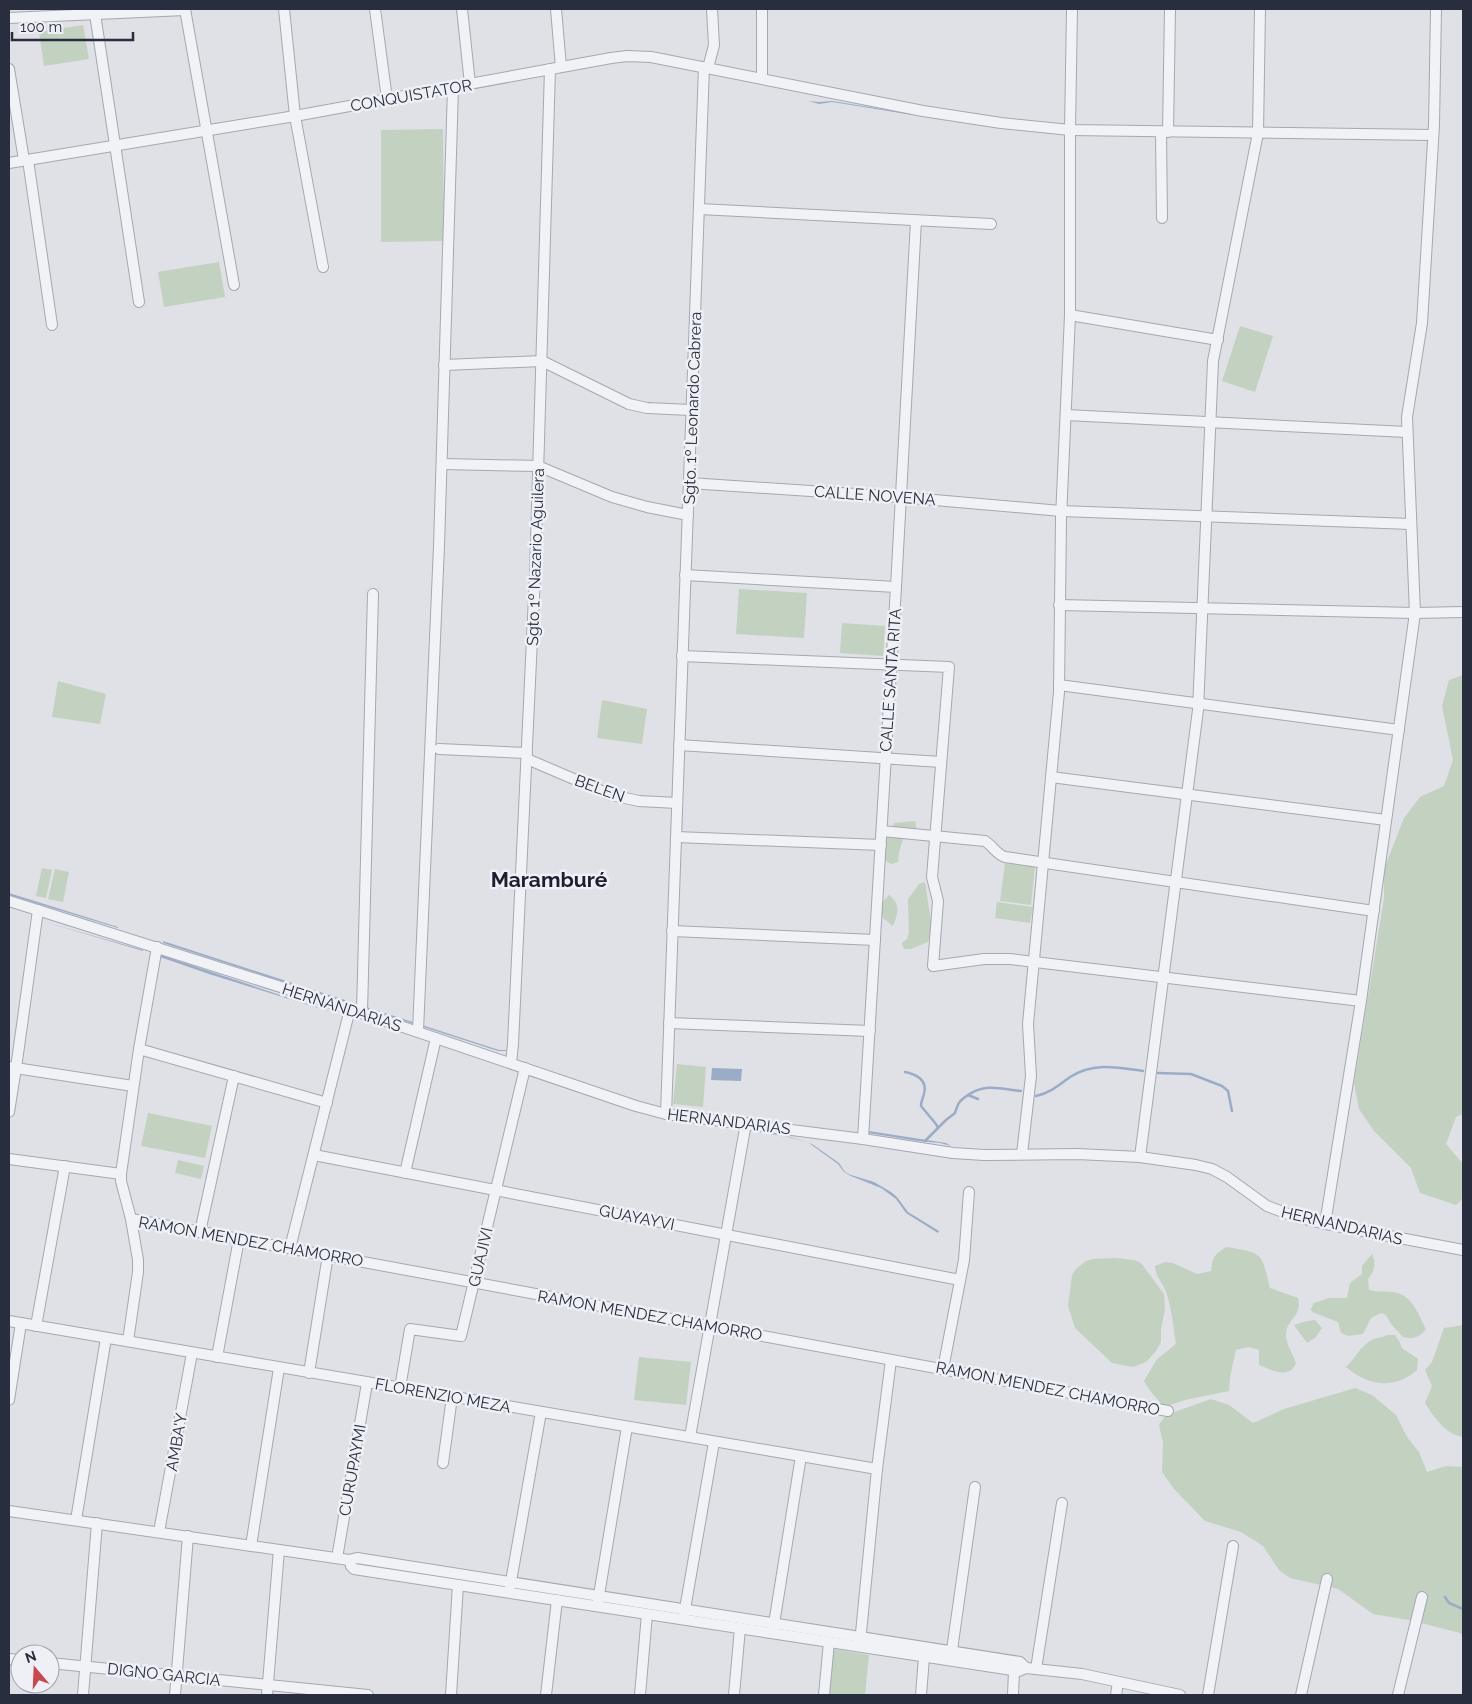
<svg xmlns="http://www.w3.org/2000/svg" width="1472" height="1704" font-family="Raleway,sans-serif">
<style>
.green{fill:#c3d1c0}
.water{fill:#9bacc6}
.lines{fill:none;stroke-linecap:round;stroke-linejoin:round}
.stream{stroke:#9bacc6;stroke-width:2.5}
.minor-casing{stroke:#a4a8b1;stroke-width:12}
.minor{stroke:#f1f2f6;stroke-width:10}
.labels{text-anchor:middle;stroke-width:5;stroke-linejoin:round;paint-order:stroke}
.street-label{font-size:16px;fill:#282e3e;stroke:#eef0f5}
.district-label{font-size:21px;font-weight:bold;fill:#1b1f2f;stroke:#eef0f5}
</style>
<rect width="100%" height="100%" fill="#dfe1e7"/>
<!-- green -->
<g class="green">
<polygon points="83,25 89,59 44,66 39,32"/>
<polygon points="443,129 444,241 381,242 381,130"/>
<polygon points="219,262 225,297 164,307 158,272"/>
<polygon points="1240,326 1273,336 1255,392 1222,381"/>
<polygon points="739,589 807,593 804,638 736,634"/>
<polygon points="842,623 885,626 883,656 840,653"/>
<polygon points="1463,675 1463,1114 1456,1117 1446,1144 1463,1164 1463,1198 1456,1205 1420,1193 1411,1168 1374,1131 1359,1109 1354,1083 1384,898 1384,869 1404,818 1420,797 1444,786 1453,760 1442,706 1449,680"/>
<polygon points="58,681 106,694 100,724 52,717"/>
<polygon points="602,700 647,709 642,744 597,738"/>
<path d="M915,821L917,831L913,835L903,839L899,852L898,862L891,864L883,859C882,845 889,836 894,823Z"/>
<polygon points="1005,863 1035,867 1031,905 1000,901"/>
<polygon points="42,868 52,870 46,898 36,896"/>
<polygon points="55,869 69,872 63,902 48,899"/>
<polygon points="925,882 932,928 928,942 911,949 904,949 902,943 907,939 909,933 908,899 919,884"/>
<path d="M889,895C901,905 898,913 893,926L883,918L879,906Z"/>
<polygon points="997,902 1033,907 1030,923 995,918"/>
<polygon points="677,1064 706,1067 703,1107 673,1104"/>
<polygon points="148,1113 212,1126 205,1158 141,1146"/>
<polygon points="178,1160 204,1166 201,1179 175,1173"/>
<path d="M1226,1247C1264,1253 1261,1252 1270,1288L1298,1298C1303,1318 1285,1318 1286,1337C1287,1345 1293,1355 1296,1363C1289,1380 1272,1370 1259,1365V1350L1249,1347L1236,1350L1230,1377L1229,1391L1185,1400L1164,1407C1158,1400 1148,1389 1144,1381L1157,1359L1176,1344C1173,1326 1172,1309 1166,1292C1163,1283 1155,1276 1155,1266L1165,1262L1173,1263L1197,1274L1211,1271C1213,1256 1214,1255 1226,1247Z"/>
<path d="M1372,1254C1376,1263 1375,1271 1368,1279L1369,1290C1379,1293 1387,1290 1397,1293C1412,1296 1420,1317 1426,1329C1420,1337 1413,1340 1403,1337L1391,1324L1386,1315L1381,1313L1371,1318L1363,1334L1348,1336L1341,1333L1338,1322L1312,1312L1311,1309L1314,1303L1329,1298H1347L1350,1283L1362,1274V1266Z"/>
<polygon points="1115,1258 1134,1260 1141,1263 1164,1294 1165,1309 1161,1330 1161,1342 1156,1351 1146,1362 1133,1367 1112,1363 1075,1328 1068,1306 1072,1275 1076,1269 1086,1261 1093,1259"/>
<polygon points="1315,1320 1322,1328 1315,1338 1307,1343 1294,1325 1307,1321"/>
<path d="M1463,1325V1437C1445,1434 1434,1417 1425,1403L1432,1386L1425,1370L1432,1362L1444,1328Z"/>
<path d="M1387,1335H1395L1399,1341L1402,1348L1418,1359L1417,1370C1394,1390 1368,1386 1346,1367C1355,1359 1360,1346 1372,1340C1377,1337 1382,1338 1387,1335Z"/>
<polygon points="639,1357 691,1362 686,1405 634,1400"/>
<polygon points="1355,1388 1372,1395 1396,1415 1407,1437 1419,1452 1427,1472 1446,1466 1463,1467 1463,1636 1460,1633 1409,1620 1373,1614 1338,1589 1290,1578 1279,1570 1263,1546 1241,1532 1205,1521 1174,1489 1162,1472 1163,1443 1159,1425 1166,1415 1211,1399 1229,1405 1253,1423 1284,1409"/>
<polygon points="356,1562 502,1585 503,1586 356,1565"/>
<polygon points="834,1649 869,1655 865,1695 829,1695"/>
</g>
<!-- water -->
<g class="water">
<polygon points="808,101 819,102 832,101 913,114 913,115 832,102 819,104"/>
<polygon points="9,893 118,927 118,928 9,895"/>
<polygon points="42,921 143,950 143,951"/>
<polygon points="163,941 499,1050 506,1050 506,1051 498,1051 163,943"/>
<polygon points="161,955 337,1014 209,974 160,957"/>
<polygon points="712,1068 742,1069 741,1081 711,1080"/>
<polygon points="752,1131 787,1136 812,1144 839,1163 845,1172 851,1175 874,1182 891,1192 897,1197 908,1212 939,1231 938,1233 906,1213 896,1199 881,1188 851,1176 844,1172 838,1164 809,1143 788,1137"/>
<polygon points="869,1131 946,1143 951,1146 940,1143 918,1141 868,1133"/>
</g>
<g class="lines">
<!-- stream -->
<g class="stream">
<path d="M905,1072C916,1074 928,1080 924,1094C923,1098 921,1101 921,1106L936,1124L938,1128"/>
<polyline points="1158,1073 1191,1074 1222,1086 1228,1091 1232,1111"/>
<polyline points="968,1095 978,1099"/>
<path d="M1036,1096C1050,1093 1059,1085 1070,1077C1094,1062 1116,1067 1143,1071"/>
<path d="M925,1141L946,1120L955,1113C958,1103 959,1101 968,1095C986,1083 1001,1089 1021,1091"/>
<polyline points="1445,1597 1449,1603 1463,1609"/>
</g>
<defs>
<g id="minor">
<polyline points="185,9 234,285"/>
<polyline points="284,9 295,116 323,267"/>
<polyline points="375,9 387,99"/>
<polyline points="462,9 470,84"/>
<polyline points="556,9 561,67"/>
<polyline points="95,14 139,302"/>
<polyline points="9,18 185,10"/>
<polyline points="708,68 714,45 712,9"/>
<polyline points="9,69 24,160"/>
<polyline points="762,79 762,9"/>
<polyline points="1161,132 1162,218"/>
<polyline points="1168,132 1170,9"/>
<polyline points="28,160 52,325"/>
<polyline points="9,163 295,116 611,58 627,56 651,57 923,111 1001,123 1070,130 1433,135"/>
<polyline points="699,209 991,224"/>
<polyline points="1070,315 1218,340"/>
<polyline points="444,365 542,361 629,404 647,408 691,410"/>
<polyline points="1066,415 1407,432"/>
<polyline points="442,464 538,466 612,497 647,507 688,515"/>
<polyline points="689,483 900,497 1061,511 1411,524"/>
<polyline points="685,575 896,587"/>
<polyline points="1059,605 1415,613 1463,612"/>
<polyline points="682,656 949,667 932,877 938,901 933,966 984,959 1010,959 1361,1001"/>
<polyline points="1059,685 1399,730"/>
<polyline points="679,745 941,762"/>
<polyline points="439,749 527,753"/>
<polyline points="527,759 611,795 639,801 677,803"/>
<polyline points="1051,777 1386,820"/>
<path d="M882,831L985,841C993,846 996,854 1005,857L1374,911"/>
<polyline points="676,837 881,845"/>
<polyline points="9,901 350,1009 636,1106 666,1114 863,1139 953,1153 984,1155 1077,1154 1140,1157 1196,1165 1212,1169 1227,1177 1267,1206 1296,1217 1326,1224 1463,1250"/>
<polyline points="672,931 875,940"/>
<polyline points="362,1012 373,594"/>
<polyline points="669,1023 870,1031"/>
<polyline points="418,1031 439,546 453,88"/>
<polyline points="139,1049 327,1103"/>
<polyline points="511,1063 513,1044 535,575 550,69"/>
<polyline points="9,1067 133,1086"/>
<polyline points="9,1112 16,1068 38,910"/>
<polyline points="666,1114 704,67"/>
<polyline points="863,1139 896,587 916,221"/>
<polyline points="1022,1154 1031,1076 1028,1024 1059,692 1061,518 1070,315 1070,130 1072,9"/>
<polyline points="314,1155 960,1280"/>
<polyline points="1140,1157 1198,710 1213,361 1258,133 1260,9"/>
<polyline points="9,1159 121,1174"/>
<polyline points="405,1173 436,1038"/>
<polyline points="131,1219 1168,1411"/>
<polyline points="1325,1224 1361,1001 1415,613 1407,417 1422,323 1434,125 1436,9"/>
<polyline points="200,1232 234,1076"/>
<polyline points="290,1248 350,1009"/>
<polyline points="9,1321 877,1469"/>
<polyline points="36,1326 65,1166"/>
<polyline points="128,1341 138,1272 138,1260 131,1219 121,1181 121,1174 139,1049 157,947"/>
<polyline points="217,1357 239,1239"/>
<polyline points="943,1369 964,1260 969,1192"/>
<polyline points="309,1373 328,1255"/>
<polyline points="400,1388 410,1329 461,1336 525,1068"/>
<polyline points="9,1400 21,1323"/>
<polyline points="690,1437 746,1123"/>
<polyline points="443,1463 452,1397"/>
<polyline points="9,1511 349,1560 357,1558 1020,1662 1026,1668"/>
<polyline points="76,1520 106,1338"/>
<polyline points="159,1532 192,1353"/>
<polyline points="251,1546 279,1368"/>
<polyline points="337,1558 367,1383"/>
<polyline points="349,1560 351,1566 354,1569 1019,1671 1026,1668 1082,1674 1180,1695"/>
<polyline points="510,1587 541,1412"/>
<polyline points="598,1601 627,1427"/>
<polyline points="684,1615 714,1442"/>
<polyline points="773,1630 801,1456"/>
<polyline points="860,1643 877,1469 891,1360"/>
<polyline points="951,1657 975,1487"/>
<polyline points="9,1659 20,1660"/>
<polyline points="50,1663 368,1695"/>
<polyline points="1036,1669 1062,1503"/>
<polyline points="83,1695 97,1523"/>
<polyline points="175,1695 188,1536"/>
<polyline points="267,1695 279,1550"/>
<polyline points="451,1695 458,1585"/>
<polyline points="546,1695 557,1600"/>
<polyline points="640,1695 647,1614"/>
<polyline points="734,1695 740,1628"/>
<polyline points="824,1695 829,1642"/>
<polyline points="921,1695 924,1657"/>
<polyline points="1013,1695 1014,1671"/>
<polyline points="1116,1695 1118,1682"/>
<polyline points="1208,1695 1233,1546"/>
<polyline points="1301,1695 1327,1579"/>
<polyline points="1398,1695 1422,1597"/>
</g>
</defs>
<!-- minor casing -->
<use href="#minor" class="minor-casing"/>
<!-- minor -->
<use href="#minor" class="minor"/>
</g>
<g class="labels">
<!-- street labels -->
<g class="street-label">
<text transform="translate(411 95) rotate(-10)" y="6">CONQUISTATOR</text>
<text transform="translate(692 408) rotate(-88)" y="6">Sgto. 1º Leonardo Cabrera</text>
<text transform="translate(875 495) rotate(4)" y="6">CALLE NOVENA</text>
<text transform="translate(535 557) rotate(-88)" y="6">Sgto 1º Nazario Aguilera</text>
<text transform="translate(890 680) rotate(-86)" y="6">CALLE SANTA RITA</text>
<text transform="translate(600 788) rotate(20)" y="6">BELEN</text>
<text transform="translate(342 1007) rotate(18)" y="6">HERNANDARIAS</text>
<text transform="translate(729 1121) rotate(7)" y="6">HERNANDARIAS</text>
<text transform="translate(637 1217) rotate(11)" y="6">GUAYAYVI</text>
<text transform="translate(1342 1225) rotate(13)" y="6">HERNANDARIAS</text>
<text transform="translate(251 1241) rotate(10)" y="6">RAMON MENDEZ CHAMORRO</text>
<text transform="translate(480 1257) rotate(-77)" y="6">GUAJIVI</text>
<text transform="translate(650 1315) rotate(10)" y="6">RAMON MENDEZ CHAMORRO</text>
<text transform="translate(1048 1388) rotate(11)" y="6">RAMON MENDEZ CHAMORRO</text>
<text transform="translate(443 1395) rotate(10)" y="6">FLORENZIO MEZA</text>
<text transform="translate(176 1442) rotate(-80)" y="6">AMBA'Y</text>
<text transform="translate(352 1470) rotate(-80)" y="6">CURUPAYMI</text>
<text transform="translate(164 1674) rotate(6)" y="6">DIGNO GARCIA</text>
</g>
<!-- district labels -->
<g class="district-label">
<text x="549" y="887">Maramburé</text>
</g>
</g>
<!-- border -->
<rect width="1472" height="1704" fill="none" stroke="#282e3e" stroke-width="20"/>
<!-- north arrow -->
<g transform="translate(35 1669) rotate(341)"><circle r="24" fill="#eef0f5" stroke="#9fa2ac"/>
<path d="M0-4L9 19L0 12L-9 19Z" fill="#c8484f"/>
<text y="-8" font-size="14" font-weight="bold" text-anchor="middle" fill="#282e3e">N</text>
</g>
<!-- scale -->
<path d="M12 32v8h121v-8" fill="none" stroke="#282e3e" stroke-width="2.5"/>
<text x="20" y="32" font-size="15" fill="#282e3e" stroke="#eef0f5" stroke-width="4" paint-order="stroke">100 m</text>
</svg>
